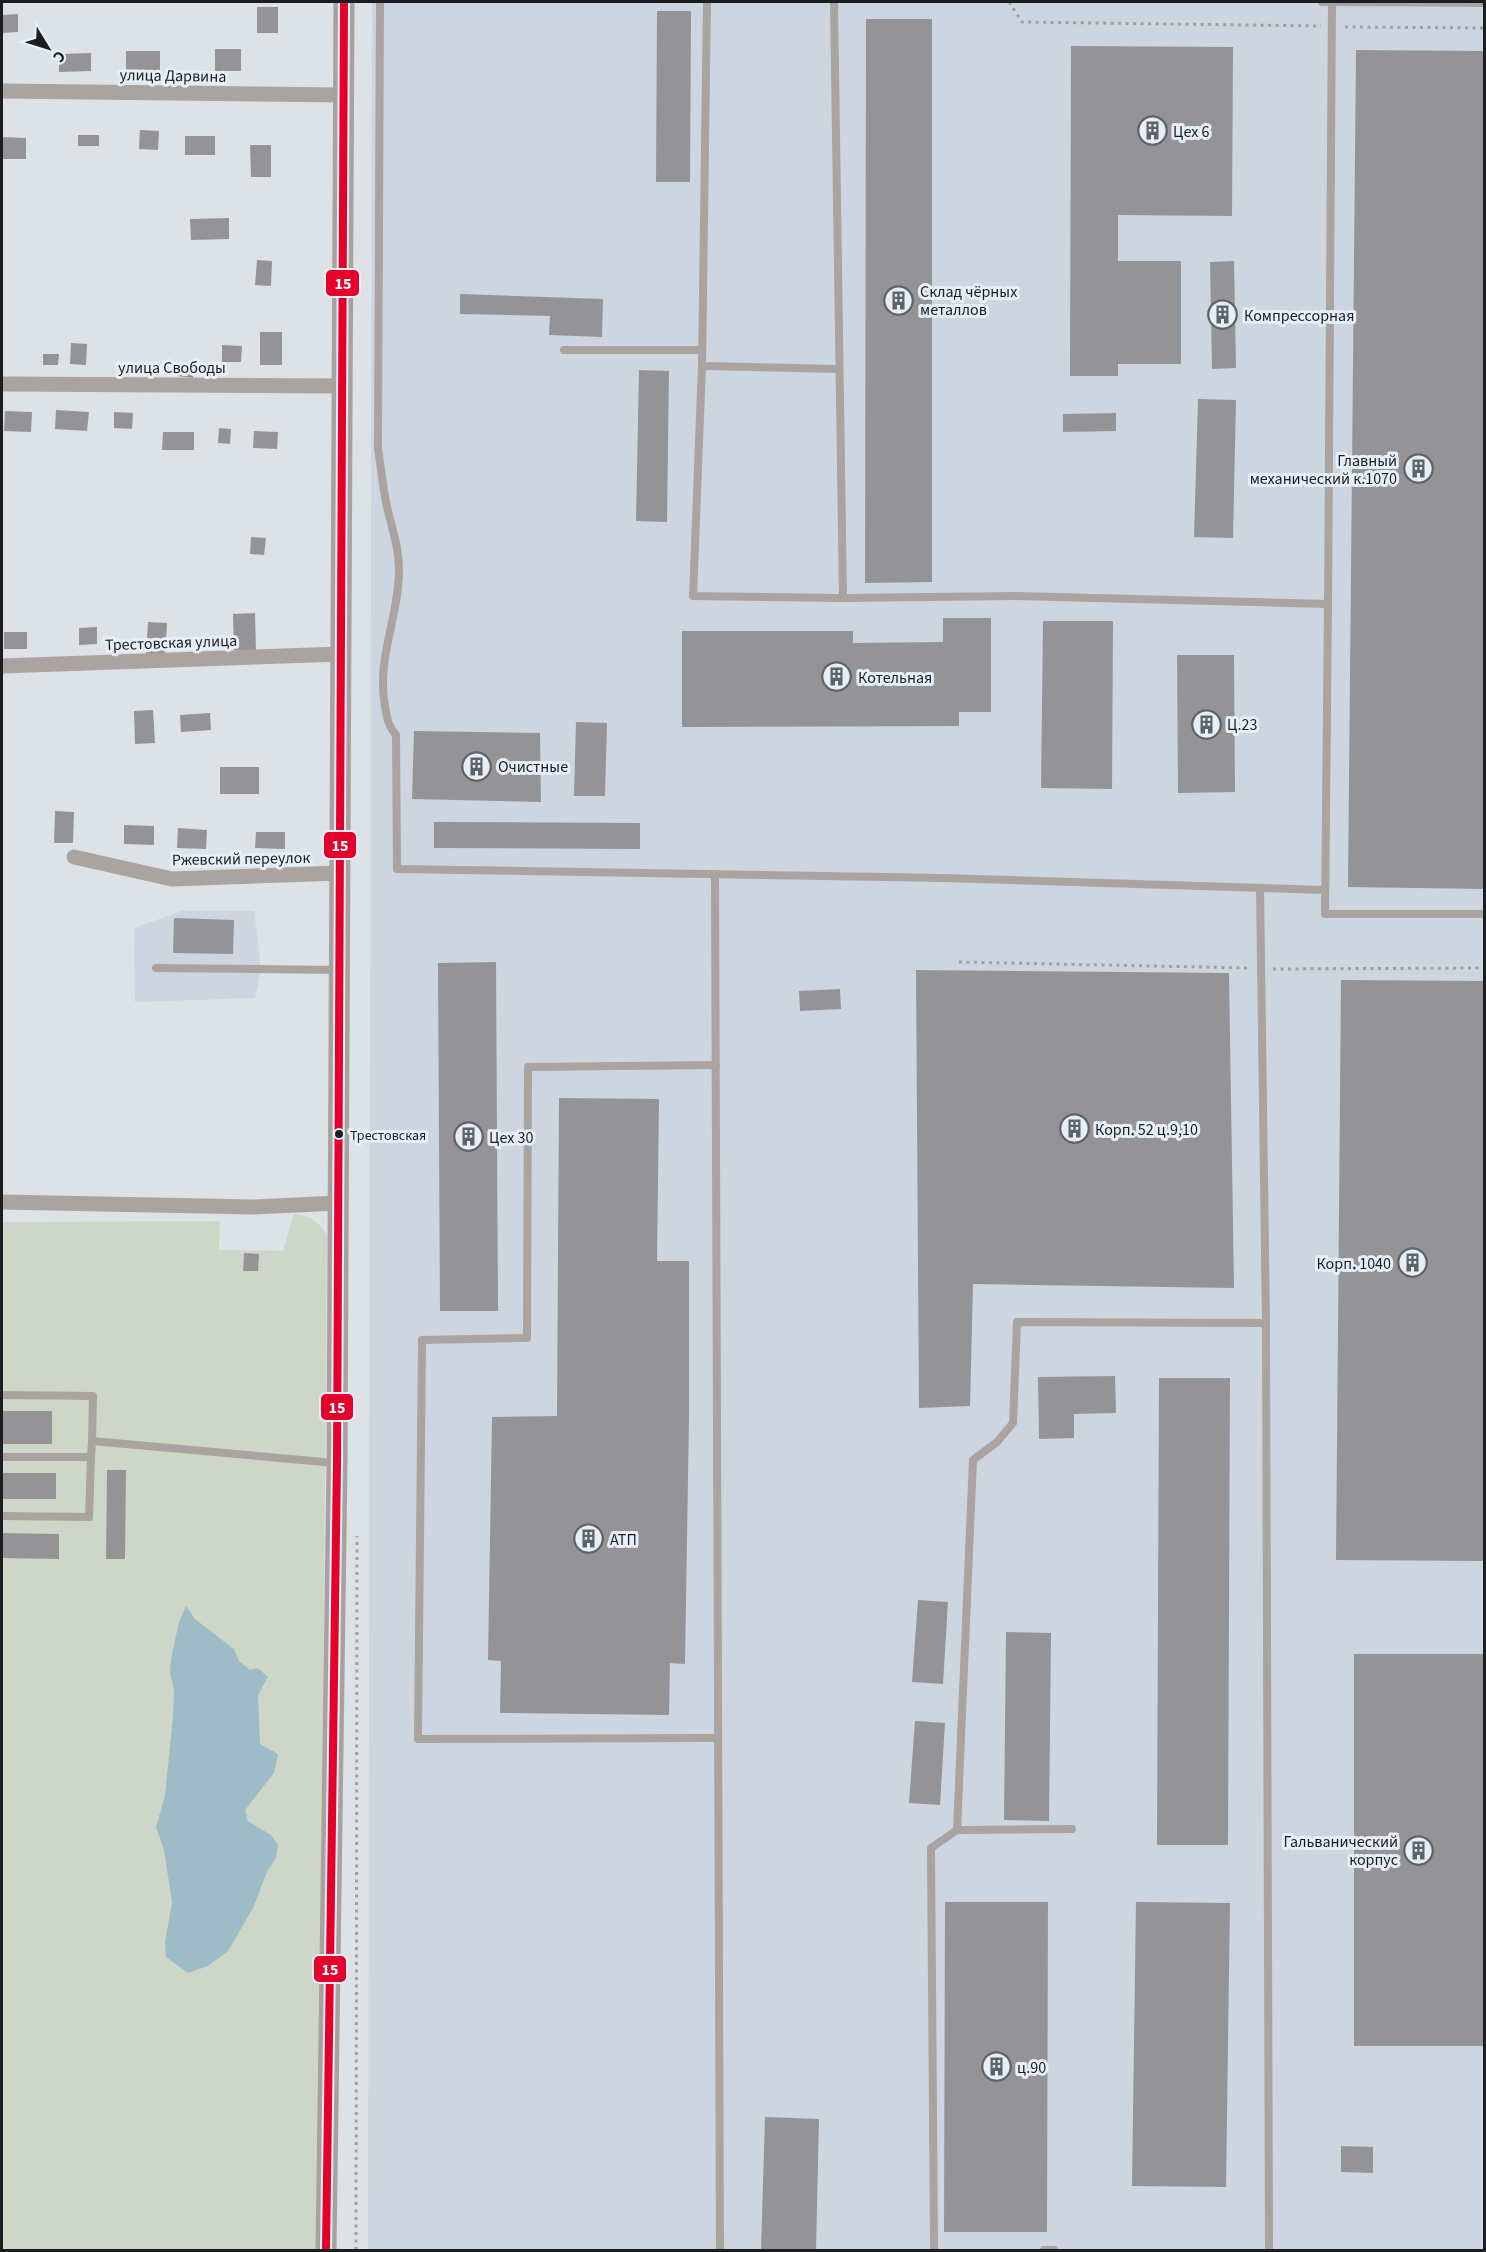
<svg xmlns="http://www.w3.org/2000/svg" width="1486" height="2252" font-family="'Source Sans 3',sans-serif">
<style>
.built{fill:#cdd5e0}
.green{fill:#ced7c7}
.water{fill:#9dbcc8}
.building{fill:#949496}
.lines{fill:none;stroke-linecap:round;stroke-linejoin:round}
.path{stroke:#a2a09f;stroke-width:3;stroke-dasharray:3 4.5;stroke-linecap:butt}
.lane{stroke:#aaa39f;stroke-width:8}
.street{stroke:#aaa39f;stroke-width:15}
.secondary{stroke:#a8a29e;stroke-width:21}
.bus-1-casing{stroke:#e6eef8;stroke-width:12}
.bus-1{stroke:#e4002b;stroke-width:8}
.bus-dot{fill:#1b1e21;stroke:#e6eef8;stroke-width:2}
.labels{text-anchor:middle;stroke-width:6;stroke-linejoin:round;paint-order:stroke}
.bus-label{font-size:14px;fill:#1b1e21;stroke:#e6eef8;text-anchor:start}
.street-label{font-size:16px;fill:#1b1e21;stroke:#e6eef8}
.poi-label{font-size:16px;fill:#1b1e21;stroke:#e6eef8;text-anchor:start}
.line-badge{stroke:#e6eef8;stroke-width:2}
.badge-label{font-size:16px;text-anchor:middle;font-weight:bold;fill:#fff}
</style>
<rect width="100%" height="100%" fill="#dde2e7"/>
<!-- built -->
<g class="built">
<polygon points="372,2 1484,2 1484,2250 368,2250"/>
<polygon points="182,911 254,911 261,968 255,998 135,1002 134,928"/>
</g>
<!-- green -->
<path class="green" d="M294,1214C311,1216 318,1221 327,1235L319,2250H2V1222L220,1221L219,1250L283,1251Z"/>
<!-- water -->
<polygon class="water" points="186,1606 195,1619 234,1649 239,1661 250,1670 258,1668 268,1677 258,1695 260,1744 278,1754 274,1773 245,1810 248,1821 271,1835 278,1845 276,1858 267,1872 253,1908 228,1951 208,1966 188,1973 166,1957 165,1942 172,1902 164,1850 156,1827 165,1795 173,1717 174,1690 170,1673 171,1659 179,1622"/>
<!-- building -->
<g class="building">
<rect x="257" y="7" width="21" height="26"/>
<polygon points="657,11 691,11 690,182 656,182"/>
<polygon points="18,14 18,32 2,33 2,15"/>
<polygon points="866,19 932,19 932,582 865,583"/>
<polygon points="1071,46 1233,47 1232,216 1118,215 1118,261 1181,261 1181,364 1118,364 1118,376 1070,376"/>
<rect x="215" y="49" width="26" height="22"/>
<polygon points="1356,50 1484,51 1484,889 1348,887"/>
<polygon points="126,51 160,51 160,74 126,75"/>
<polygon points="91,53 91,71 59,72 59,54"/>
<polygon points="140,130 159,131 158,150 139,149"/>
<rect x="78" y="135" width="21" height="11"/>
<rect x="185" y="136" width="30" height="19"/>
<polygon points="2,137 26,138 26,159 2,159"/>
<polygon points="250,145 271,145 271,177 251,177"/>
<polygon points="229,218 229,239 191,240 190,219"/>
<polygon points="257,260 272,261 271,286 255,285"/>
<polygon points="1234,261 1236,368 1212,369 1210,262"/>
<polygon points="460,294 603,299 602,337 549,335 550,316 460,314"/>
<rect x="260" y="332" width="22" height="33"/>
<polygon points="71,343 87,344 86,365 70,364"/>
<polygon points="222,345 242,346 241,362 222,362"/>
<polygon points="43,354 59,354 58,365 43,365"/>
<polygon points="179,364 195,365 193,378 178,376"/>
<polygon points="639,370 669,371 667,522 636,521"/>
<polygon points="1198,399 1236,400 1233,538 1194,537"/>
<polygon points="56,410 89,412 87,431 55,429"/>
<polygon points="5,411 32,412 31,432 4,431"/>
<polygon points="114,412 133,413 132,429 114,428"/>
<polygon points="1116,413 1116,431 1063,432 1063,414"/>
<polygon points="219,428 231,429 230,444 218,443"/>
<polygon points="254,431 278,432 277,449 253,448"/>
<polygon points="163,432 194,432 194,450 162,450"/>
<polygon points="251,537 266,538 264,555 250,554"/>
<polygon points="255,613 256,650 234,650 233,614"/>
<polygon points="943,618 991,618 991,712 959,712 959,726 682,727 682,631 853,631 853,643 943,642"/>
<polygon points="1043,621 1113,621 1112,789 1041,788"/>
<polygon points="148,622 167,623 165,656 146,655"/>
<polygon points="97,627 97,644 79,645 79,628"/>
<rect x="4" y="632" width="23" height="17"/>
<polygon points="1177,655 1234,655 1235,792 1178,793"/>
<polygon points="153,710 155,743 135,744 134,711"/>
<polygon points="210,713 211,730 181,732 180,715"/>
<polygon points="576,722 607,723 605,796 574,796"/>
<polygon points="414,731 540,733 541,802 412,799"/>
<rect x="220" y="767" width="39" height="27"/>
<polygon points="55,811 74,812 73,843 54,843"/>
<polygon points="434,822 640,823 640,849 434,848"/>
<polygon points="124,825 154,826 154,845 124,844"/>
<polygon points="178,828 207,830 206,849 177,848"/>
<polygon points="256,832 285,832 285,849 255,848"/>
<polygon points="174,918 234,920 233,954 173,953"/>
<polygon points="496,962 498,1311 440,1311 438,963"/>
<polygon points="916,970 1229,973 1234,1288 973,1284 970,1406 919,1408"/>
<polygon points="1341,980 1484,981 1484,1561 1336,1560"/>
<polygon points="840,989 841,1009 800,1011 799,991"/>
<polygon points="559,1098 659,1099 657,1261 689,1261 689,1416 685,1664 670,1663 669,1715 500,1713 501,1661 488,1660 492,1417 557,1416"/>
<polygon points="244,1253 259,1254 258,1271 243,1271"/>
<polygon points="1115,1376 1116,1413 1074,1414 1074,1438 1039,1439 1038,1377"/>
<polygon points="1159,1378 1230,1378 1228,1845 1157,1845"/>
<rect x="2" y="1411" width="50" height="33"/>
<polygon points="107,1470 126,1470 125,1559 106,1559"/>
<rect x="2" y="1473" width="54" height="26"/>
<polygon points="2,1533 59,1534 59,1559 2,1558"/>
<polygon points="918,1600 948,1602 943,1684 912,1682"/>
<polygon points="1006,1632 1051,1633 1049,1821 1004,1820"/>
<rect x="1354" y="1654" width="130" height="392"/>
<polygon points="915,1721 945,1723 940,1805 909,1803"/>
<polygon points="945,1902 1048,1902 1047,2232 944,2232"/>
<polygon points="1136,1902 1230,1903 1226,2187 1132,2186"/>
<polygon points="765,2117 819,2119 816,2250 761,2249"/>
<polygon points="1341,2146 1373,2147 1373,2173 1341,2172"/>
</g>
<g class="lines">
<!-- path -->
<g class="path">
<polyline points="1009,2 1022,22 1321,26"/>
<polyline points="1345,27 1484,28"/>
<polyline points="959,962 1249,968"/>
<polyline points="1273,969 1484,968"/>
<polyline points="356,2250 357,1536"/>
</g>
<!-- lane -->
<g class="lane">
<path d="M380,2L378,448C381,468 383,488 387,507C392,528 399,548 399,570C399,617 376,659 385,706C387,718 388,726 396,735L397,869L944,878L1324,890"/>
<polyline points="707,2 702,366 839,369"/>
<polyline points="834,2 843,598 1014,596 1328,604 1325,914 1484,914"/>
<polyline points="1322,2 1484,3"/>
<polyline points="564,350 702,350"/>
<polyline points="702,366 693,596 843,598"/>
<polyline points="1328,604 1332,2"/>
<polyline points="715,874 720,2250"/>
<polyline points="1260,889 1266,1323 1269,2250"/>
<polyline points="156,968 338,970"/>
<polyline points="716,1065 528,1067 527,1338 422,1340 418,1739 718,1738"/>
<polyline points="2,1395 93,1396 92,1441"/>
<polyline points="2,1457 91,1457 92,1441 335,1463"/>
<polyline points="2,1516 89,1517 91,1457"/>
<polyline points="957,1830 1072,1829"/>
<polyline points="934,2250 931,1848 957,1830 973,1460 997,1442 1013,1423 1017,1322 1266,1323"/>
<polyline points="1044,2250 1054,2250"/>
</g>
<!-- street -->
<g class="street">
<polyline points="2,91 343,95"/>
<polyline points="2,384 342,386"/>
<polyline points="2,666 341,654"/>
<polyline points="74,857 172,879 340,873"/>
<polyline points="2,1202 253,1207 338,1203"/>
</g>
<!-- secondary -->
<polyline class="secondary" points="326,2250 337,1463 344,2"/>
<defs>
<polyline id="bus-1" points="326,2250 337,1463 344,2"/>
</defs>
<!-- bus-1 casing -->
<use href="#bus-1" class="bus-1-casing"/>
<!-- bus-1 -->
<use href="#bus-1" class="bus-1"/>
</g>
<!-- icons -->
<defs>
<symbol id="building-ring" viewBox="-11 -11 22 22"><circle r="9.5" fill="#e6eef8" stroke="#5f6366" stroke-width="1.5"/><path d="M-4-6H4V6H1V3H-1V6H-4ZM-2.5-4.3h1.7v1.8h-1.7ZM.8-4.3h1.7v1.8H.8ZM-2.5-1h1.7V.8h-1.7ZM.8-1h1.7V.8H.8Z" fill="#5f6366"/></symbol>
</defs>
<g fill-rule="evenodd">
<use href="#building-ring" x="1136" y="114" width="33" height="33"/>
<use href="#building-ring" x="882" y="284" width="33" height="33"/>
<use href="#building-ring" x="1206" y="298" width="33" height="33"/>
<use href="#building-ring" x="1402" y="452" width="33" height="33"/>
<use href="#building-ring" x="820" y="660" width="33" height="33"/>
<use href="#building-ring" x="1190" y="708" width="33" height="33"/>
<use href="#building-ring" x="460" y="750" width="33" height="33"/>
<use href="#building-ring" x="1058" y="1112" width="33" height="33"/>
<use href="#building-ring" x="452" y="1120" width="33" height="33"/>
<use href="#building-ring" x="1396" y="1246" width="33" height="33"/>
<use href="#building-ring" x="572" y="1522" width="33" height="33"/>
<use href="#building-ring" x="1402" y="1834" width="33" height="33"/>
<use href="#building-ring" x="980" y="2050" width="33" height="33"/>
</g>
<!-- markers -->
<circle class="bus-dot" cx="339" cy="1134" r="5"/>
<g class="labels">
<!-- bus labels -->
<g class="bus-label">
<text x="350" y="1140">Трестовская</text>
</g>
<!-- street labels -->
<g class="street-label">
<text transform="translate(173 75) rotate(1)" y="6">улица Дарвина</text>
<text x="172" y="373">улица Свободы</text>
<text transform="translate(171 642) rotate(-2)" y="6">Трестовская улица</text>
<text transform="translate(241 858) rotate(-1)" y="6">Ржевский переулок</text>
</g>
<!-- poi labels -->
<g class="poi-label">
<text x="1173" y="137">Цех 6</text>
<text x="920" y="297">Склад чёрных<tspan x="920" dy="18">металлов</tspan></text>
<text x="1244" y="321">Компрессорная</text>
<text x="1397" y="466" text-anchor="end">Главный<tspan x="1397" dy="18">механический к.1070</tspan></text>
<text x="858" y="683">Котельная</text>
<text x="1227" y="730">Ц.23</text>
<text x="498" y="772">Очистные</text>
<text x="1095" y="1135">Корп. 52 ц.9,10</text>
<text x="489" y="1143">Цех 30</text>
<text x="1391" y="1269" text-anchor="end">Корп. 1040</text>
<text x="610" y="1545">АТП</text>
<text x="1398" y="1847" text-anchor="end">Гальванический<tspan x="1398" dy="18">корпус</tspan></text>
<text x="1017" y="2073">ц.90</text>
</g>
</g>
<g class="line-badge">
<rect x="325" y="269" width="35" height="28" rx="6" fill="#e4002b"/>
<rect x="323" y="831" width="34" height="28" rx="6" fill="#e4002b"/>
<rect x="320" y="1393" width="34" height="28" rx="6" fill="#e4002b"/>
<rect x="313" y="1955" width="34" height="28" rx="6" fill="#e4002b"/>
</g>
<g class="badge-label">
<text x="343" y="289">15</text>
<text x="340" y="851">15</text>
<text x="337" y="1413">15</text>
<text x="330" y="1975">15</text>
</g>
<!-- border -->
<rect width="1486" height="2252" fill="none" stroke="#1b1e21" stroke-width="6"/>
<!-- north arrow -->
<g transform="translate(48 48) rotate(128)" stroke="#e6eef8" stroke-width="4.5" paint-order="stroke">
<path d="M0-4.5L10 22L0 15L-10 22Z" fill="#1b1e21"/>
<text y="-9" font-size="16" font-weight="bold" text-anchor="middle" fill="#1b1e21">С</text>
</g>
</svg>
